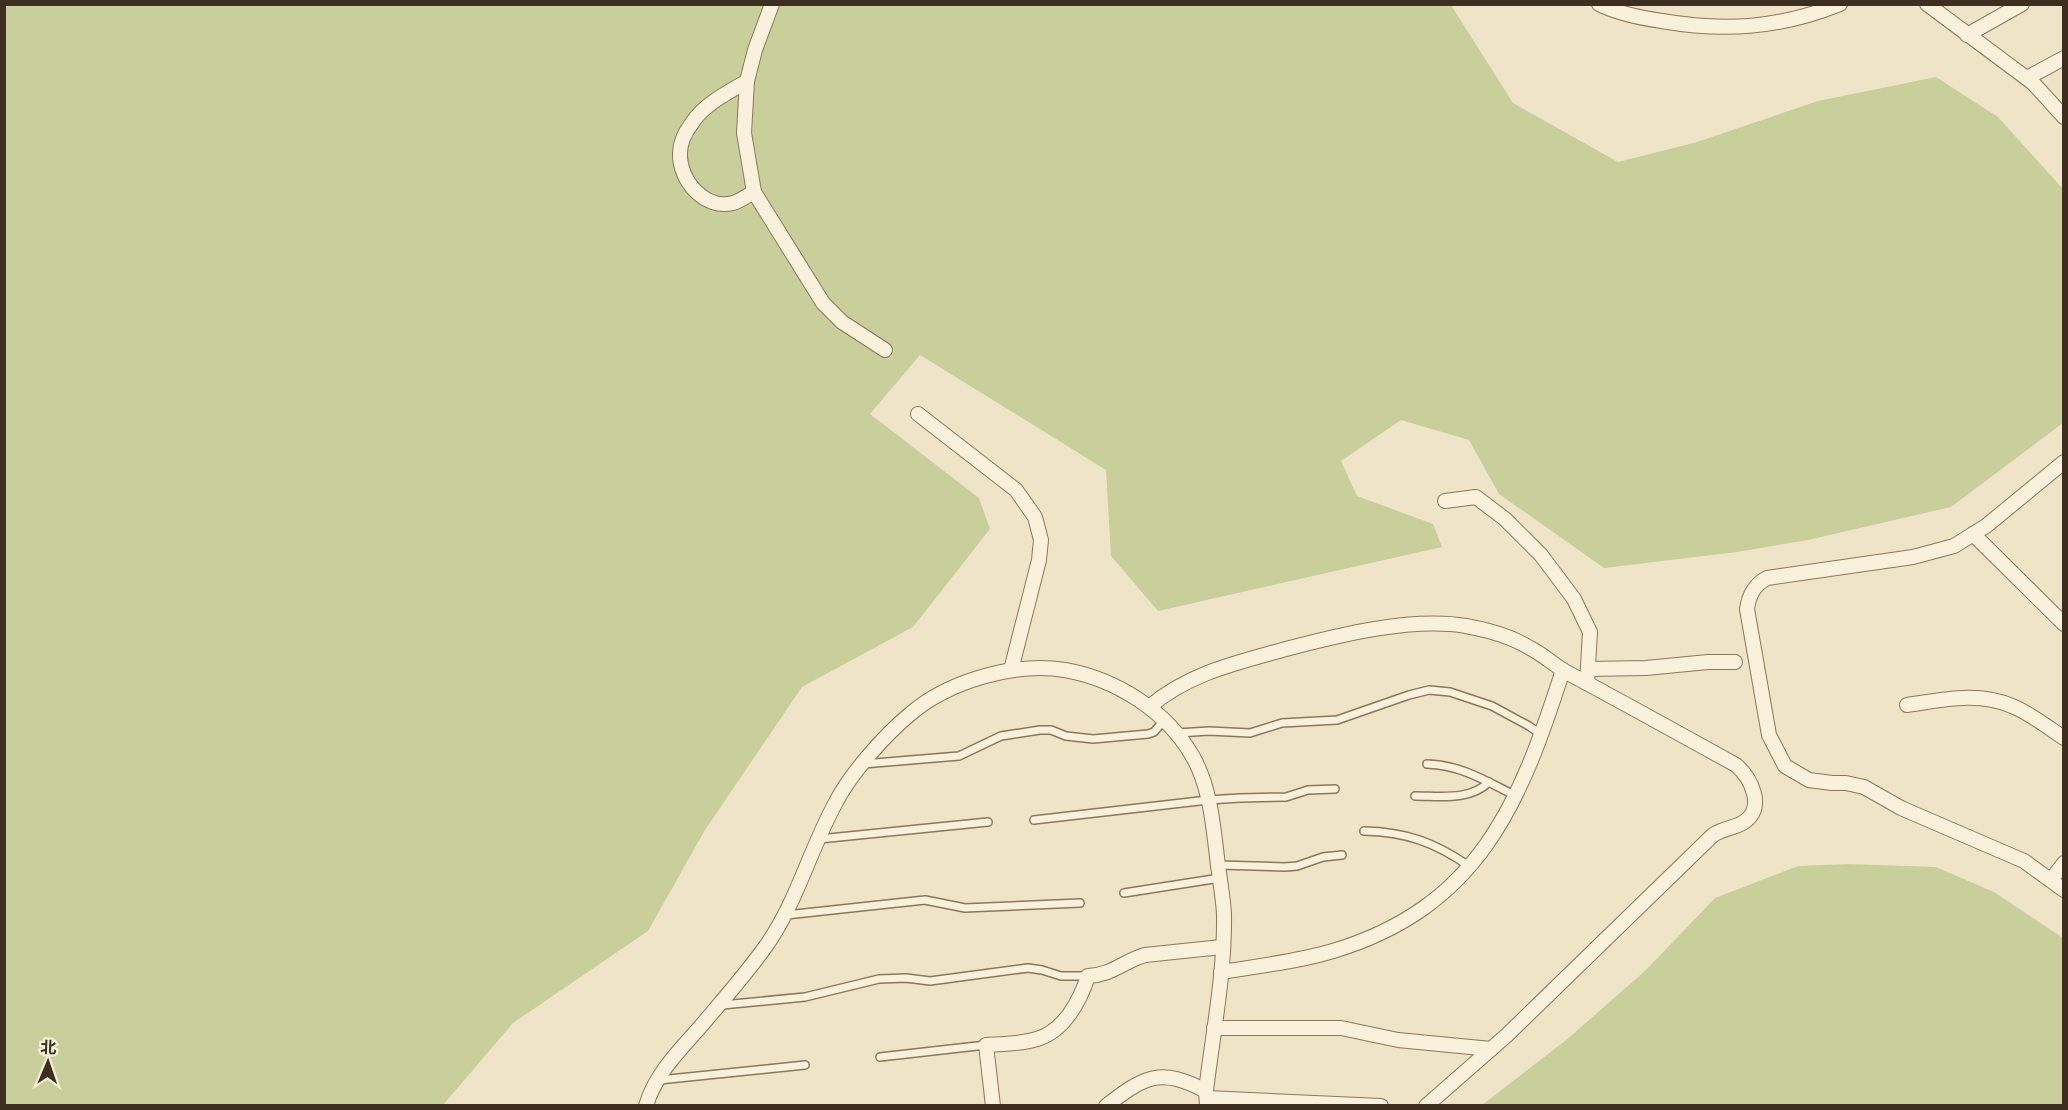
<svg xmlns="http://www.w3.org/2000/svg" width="2068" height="1110" font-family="Georgia,'Noto Sans SC',serif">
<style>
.green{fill:#c9cf9b}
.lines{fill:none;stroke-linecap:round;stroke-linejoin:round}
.lane-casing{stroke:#8d765c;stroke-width:10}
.street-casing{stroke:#8d765c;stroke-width:16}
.lane{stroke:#faf1dc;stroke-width:7}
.street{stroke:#faf1dc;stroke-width:14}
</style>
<rect width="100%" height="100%" fill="#f0e4c8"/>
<!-- green -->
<g class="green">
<polygon points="5,5 1451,5 1513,103 1618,162 1697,142 1818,101 1936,77 1998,117 2063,189 2063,423 1951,507 1808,540 1737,552 1604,568 1499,494 1469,440 1401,420 1341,461 1357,496 1433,524 1442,547 1158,611 1111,556 1106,470 920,355 870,414 979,498 990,529 913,627 802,687 705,830 648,931 513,1023 443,1105 5,1106"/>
<polygon points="1849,864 1936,867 1994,892 2063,938 2063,1105 1482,1105 1565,1041 1646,970 1715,898 1798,866"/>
</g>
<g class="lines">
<defs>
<g id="lane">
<polyline points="1178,733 1209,731 1250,733 1282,723 1337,720 1409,695 1429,690 1450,692 1492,706 1529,726 1542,735"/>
<polyline points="863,764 959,756 1001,736 1040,730 1051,730 1066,736 1093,739 1148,734 1154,732 1164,720"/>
<path d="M1427,764C1461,765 1486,781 1516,796"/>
<path d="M1415,796C1441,796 1469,801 1489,782"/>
<polyline points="1034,820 1208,800 1240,798 1286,797 1308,790 1335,789"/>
<path d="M1364,831C1406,832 1434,842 1469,866"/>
<polyline points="819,839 988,822"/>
<polyline points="1218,865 1285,867 1297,866 1323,857 1342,855"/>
<polyline points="1124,893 1220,878"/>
<polyline points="786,915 925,900 965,908 1080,903"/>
<polyline points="722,1005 805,997 879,979 906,978 930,981 1028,968 1042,970 1061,976 1088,976"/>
<polyline points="880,1057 986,1045"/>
<polyline points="659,1080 805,1065"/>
</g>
<g id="street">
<polyline points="772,4 755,50 747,81 744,133 754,192 823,303 842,322 885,350"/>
<path d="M1599,4C1619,14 1641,18 1662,21C1725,32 1780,28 1840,4"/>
<polyline points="1927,4 2033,83 2064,117"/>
<polyline points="1967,35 2022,4"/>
<polyline points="2027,78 2064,58"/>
<path d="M747,81C729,92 704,104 692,123C686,131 680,143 680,153C679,181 705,210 733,203C740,201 748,195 754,192"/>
<polyline points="918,414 1016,490 1035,517 1041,540 1039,560 1011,670"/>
<path d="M2064,462L1986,526L1954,546L1913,557L1767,578C1754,585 1749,595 1747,609L1769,735L1785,766L1809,780L1832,783H1846L1864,787L1901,808L2024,861L2064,890"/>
<polyline points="1445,501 1476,497 1505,519 1541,555 1574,599 1590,632 1587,683"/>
<polyline points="1973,534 2064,624"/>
<polyline points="1588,669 1646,668 1708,662 1735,662"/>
<path d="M1907,705C1942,700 1978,691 2012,706C2030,713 2047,727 2064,738"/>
<path d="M1149,707C1189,673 1236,663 1286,649C1339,635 1411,617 1466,626C1488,630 1511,636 1530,648C1544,655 1555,666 1568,673C1624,703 1680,734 1736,765C1751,778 1766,808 1744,822C1735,828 1724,828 1713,835L1507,1035L1426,1106"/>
<polyline points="2051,880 2064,863"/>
<path d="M1221,972C1258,966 1296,962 1333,951C1479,907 1520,804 1563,670"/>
<polyline points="1214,1028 1341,1028 1398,1040 1491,1049"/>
<polyline points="1207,1098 1381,1106"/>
<path d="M646,1106C655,1074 680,1050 701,1026C723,1000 746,974 766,946C797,902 810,849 836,802C851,773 884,736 909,715C948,681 1014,662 1065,670C1116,679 1167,711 1193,757C1210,787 1213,824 1217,857C1219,876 1223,895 1224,914C1225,973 1213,1032 1206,1091L1207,1106"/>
<path d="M993,1106L986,1045C1003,1044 1021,1044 1037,1039C1064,1031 1080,1001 1088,976C1112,975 1124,961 1145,955L1222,947"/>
<path d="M1106,1106C1145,1076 1160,1067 1206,1091"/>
</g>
</defs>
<!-- lane casing -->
<use href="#lane" class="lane-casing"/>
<!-- street casing -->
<use href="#street" class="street-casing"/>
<!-- lane -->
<use href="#lane" class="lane"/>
<!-- street -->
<use href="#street" class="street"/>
</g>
<!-- border -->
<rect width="2068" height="1110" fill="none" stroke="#3d2e20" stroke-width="12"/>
<!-- north arrow -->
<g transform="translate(48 1062) rotate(2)" stroke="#f7eed8" stroke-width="4.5" paint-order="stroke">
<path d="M0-4.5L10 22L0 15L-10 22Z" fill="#3d2e20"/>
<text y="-9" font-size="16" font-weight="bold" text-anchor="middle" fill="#3d2e20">北</text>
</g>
</svg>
